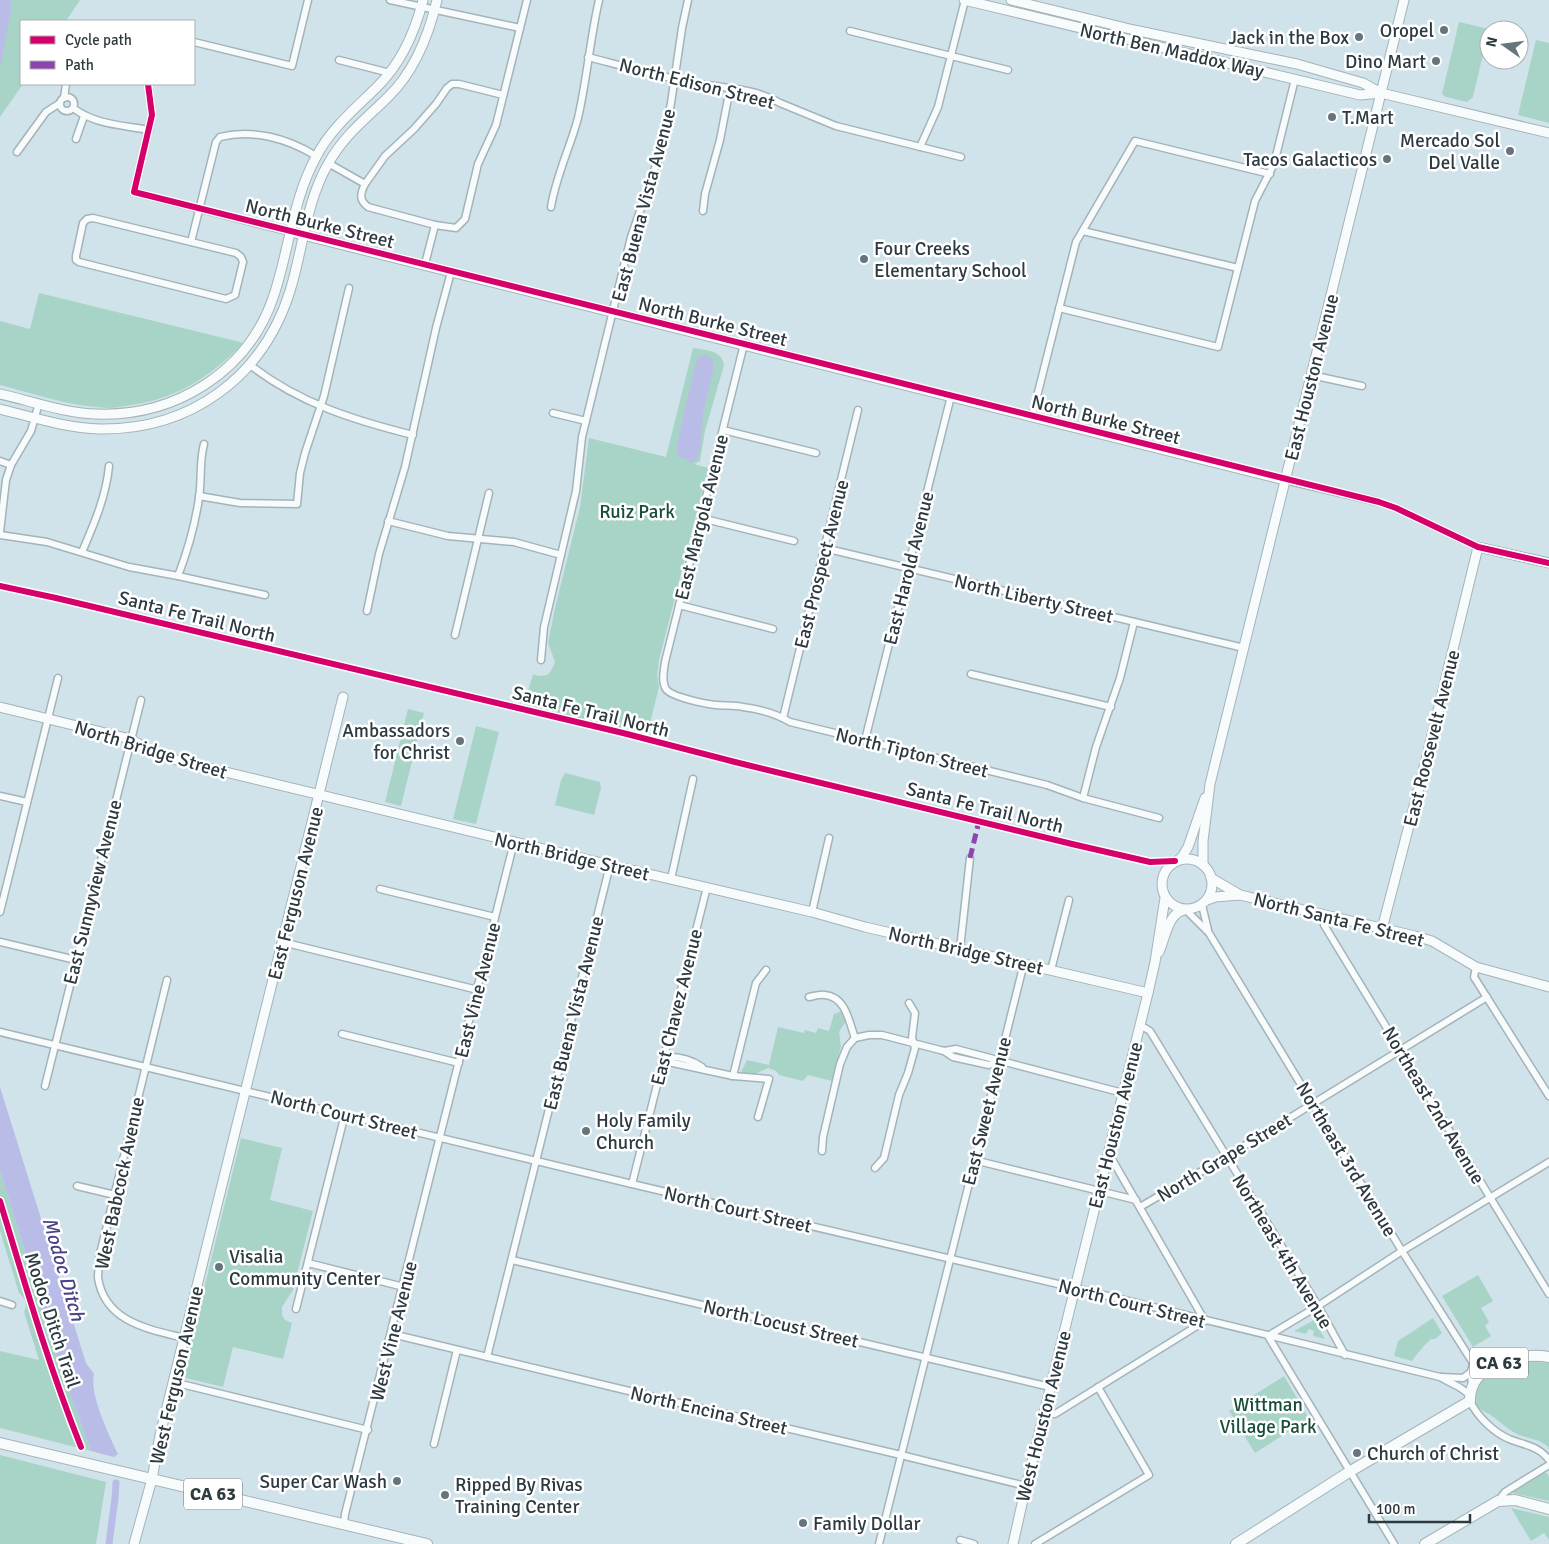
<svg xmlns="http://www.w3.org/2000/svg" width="1549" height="1544" font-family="Signika,sans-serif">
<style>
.green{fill:#a8d4c7}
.water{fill:#b8bce6}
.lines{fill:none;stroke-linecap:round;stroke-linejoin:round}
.canal{stroke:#b8bce6;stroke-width:7}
.street-casing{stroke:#a4b3b8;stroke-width:9}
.secondary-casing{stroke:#a4b3b8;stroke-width:11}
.primary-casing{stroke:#a4b3b8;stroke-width:12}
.street{stroke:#f8fbfc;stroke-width:6}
.secondary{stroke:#f8fbfc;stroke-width:9}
.primary{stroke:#f8fbfc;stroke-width:10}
.quiet{stroke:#8e44ad;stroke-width:5;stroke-dasharray:10 5;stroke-linecap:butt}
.cycleway-casing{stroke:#fff;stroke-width:9}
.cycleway{stroke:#d6006c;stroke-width:6}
.poi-dot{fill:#66757c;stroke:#fff;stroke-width:2}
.labels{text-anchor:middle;stroke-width:5;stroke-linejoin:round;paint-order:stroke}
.shield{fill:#fff;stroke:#6c7579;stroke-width:1}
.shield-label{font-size:18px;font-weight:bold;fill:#2d3a40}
.poi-label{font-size:19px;fill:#2d3a40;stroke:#fff;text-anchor:end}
.street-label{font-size:19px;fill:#2d3a40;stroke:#fff}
.park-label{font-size:19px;fill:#174d39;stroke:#fff}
.water-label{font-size:20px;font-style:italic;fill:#4a4187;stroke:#fff}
</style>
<rect width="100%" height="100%" fill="#d0e3ea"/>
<!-- green -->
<g class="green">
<polygon points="0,0 80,0 66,21 21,21 21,84 23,84 0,117"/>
<polygon points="1459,22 1489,29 1473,97 1467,102 1446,97 1442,94"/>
<polygon points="1536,40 1549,43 1549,123 1518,115"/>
<path d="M39,293L240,342L243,343C212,376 176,399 131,405C124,406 116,408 109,408C72,407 35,394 0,385V321L30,329Z"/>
<path d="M693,348C705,350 722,350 724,365L705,431L700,461L694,464L680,460L708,468L659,660L657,675L659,687L647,735L524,705L533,674L538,676L547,675L551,671L555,662L548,643L555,608L580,507L589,438L666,457Z"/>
<polygon points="408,709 424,713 401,806 385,802"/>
<polygon points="476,726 499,732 476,824 453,819"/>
<polygon points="565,773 600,782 601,788 594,815 555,805 561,780"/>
<polygon points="842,1011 846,1021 839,1032 841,1046 832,1081 808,1075 803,1081 779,1075 776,1071 768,1068 753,1075 741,1072 747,1060 769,1065 778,1027 804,1033 805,1030 816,1033 818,1028 829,1031 834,1014"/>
<polygon points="241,1138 282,1148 270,1200 313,1211 293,1290 282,1307 282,1315 285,1320 292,1323 283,1359 233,1347 223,1387 186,1378 183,1374"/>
<path d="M0,1170L58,1360L91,1451L0,1428V1351L39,1360L24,1312C28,1304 25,1298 19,1293L0,1231Z"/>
<polygon points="1478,1275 1493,1301 1481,1308 1489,1322 1485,1326 1491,1336 1473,1347 1442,1296"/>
<path d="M1433,1318L1442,1333L1435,1339H1431C1425,1344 1416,1355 1412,1361L1394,1356L1398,1341Z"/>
<polygon points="1314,1320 1325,1339 1313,1336 1314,1331 1309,1329 1306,1334 1294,1331"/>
<path d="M1528,1361L1549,1363V1448C1541,1439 1528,1439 1517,1434C1507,1429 1501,1422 1492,1416C1489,1413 1485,1413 1482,1410C1472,1403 1474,1392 1480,1383C1490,1367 1511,1364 1528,1361Z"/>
<polygon points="1284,1376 1309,1419 1255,1453 1229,1411"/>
<polygon points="0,1455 106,1482 96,1544 0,1544"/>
<polygon points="1544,1473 1547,1473 1549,1477 1549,1501 1513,1493 1512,1492"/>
<polygon points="1511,1508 1549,1517 1549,1540 1544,1533 1531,1541"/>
</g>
<!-- water -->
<g class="water">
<polygon points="0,0 11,0 11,11 0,68"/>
<polygon points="706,355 712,359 714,366 703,413 700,450 696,461 691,462 678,456 677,444 696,362 700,356"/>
<path d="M0,1087L86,1363L94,1374C89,1394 109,1435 118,1454L114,1457L91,1451L58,1360L0,1170Z"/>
</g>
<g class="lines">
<!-- canal -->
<polyline class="canal" points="109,1544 115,1498 116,1483"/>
<defs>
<g id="street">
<polyline points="390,0 520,28"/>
<polyline points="850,31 1008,70"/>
<polyline points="194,42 292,66 308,0"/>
<path d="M588,57C623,66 659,76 694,83C722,88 755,88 780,103L836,126L961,157"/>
<polyline points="339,60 390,73"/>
<polyline points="148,84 152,115 134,192 291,232"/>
<circle cx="67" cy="104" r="7"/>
<polyline points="64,98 66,84"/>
<path d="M73,108C96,125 122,125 149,130"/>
<polyline points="76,139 84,116"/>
<polyline points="920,147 938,107 965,0"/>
<polyline points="17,152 46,112 60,103"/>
<path d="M328,163L365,184C360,194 359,200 368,207L435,225"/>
<polyline points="365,184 385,156 414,129 436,104 447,88 452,84 459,84 503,95"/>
<path d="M551,207C556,176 570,148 578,118C587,79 590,39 599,0"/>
<polyline points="703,211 705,194 720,140 730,88"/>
<polygon points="93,218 236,253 241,257 243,262 235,295 226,299 79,262 76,260 76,256 83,223 87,219"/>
<polyline points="1083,231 1238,268"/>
<path d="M191,242L216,142L220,137C253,129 287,138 316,156"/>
<polyline points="425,264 435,225 456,228 465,219 478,164 496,125 527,0"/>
<polyline points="1059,308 1218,347 1255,201 1274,164 1295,79"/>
<path d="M744,344L665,662C664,670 661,681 666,689C671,697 706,704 716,705C725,706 734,705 743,707C758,709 777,714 790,722L1047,785L1083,798L1159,818"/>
<path d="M250,365C299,403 353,420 413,435"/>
<polyline points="1311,375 1362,386"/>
<polyline points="553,413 586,421"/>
<polyline points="1032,416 1076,242 1135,141 1270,174"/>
<polyline points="723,430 816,453"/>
<polyline points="0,461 11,465"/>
<polyline points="1285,480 1379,502 1396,508 1478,547"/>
<polyline points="199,496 240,503 297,504 300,473 305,453 324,396 349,288"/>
<polyline points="701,518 794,541"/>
<polyline points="388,521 448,536 514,542 561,555"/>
<polyline points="0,532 6,480 11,465 31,431 39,403"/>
<polyline points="0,535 47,542 129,567 178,576 265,595"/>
<polyline points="824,548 1244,648"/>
<path d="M82,552C94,524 106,497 109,466"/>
<path d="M178,576C188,550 195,525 199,498C202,479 199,462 204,444"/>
<polyline points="679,605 773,629"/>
<polyline points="367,611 379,554 405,467 436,328 451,272"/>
<polyline points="455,635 489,493"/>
<polyline points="541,660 544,627 576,491 582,437 631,237 657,162 665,133 671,103 682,28 688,0"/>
<polyline points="971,674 1111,707"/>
<polyline points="783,718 858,410"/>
<polyline points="865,740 951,396"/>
<polyline points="0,796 27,802"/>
<polyline points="1083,798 1096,747 1120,678 1134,622"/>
<polyline points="671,879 693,779"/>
<polyline points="380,889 495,917"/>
<polyline points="1202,905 1208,930"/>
<polyline points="1186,910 1209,933 1402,1251 1473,1363 1471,1372 1472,1387"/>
<polyline points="0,912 58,678"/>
<polyline points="812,912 829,838"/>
<polyline points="1325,915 1324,925 1549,1294"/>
<polyline points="0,942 76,960"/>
<polyline points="282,942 478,990"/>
<polyline points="960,949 970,858"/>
<polyline points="1476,967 1474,977 1549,1096"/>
<polyline points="1051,970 1069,900"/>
<path d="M167,980L99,1258C99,1265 98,1272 98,1278C105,1322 148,1329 184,1338"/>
<path d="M809,997C814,996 820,994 825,995C846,997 849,1022 855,1038"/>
<polyline points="1140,1025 1150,1031 1318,1306 1345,1355"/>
<path d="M0,1032L632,1184L1075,1288L1440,1377C1451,1384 1462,1386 1470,1396"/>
<polyline points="342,1034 459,1063"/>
<polyline points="855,1038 869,1035 882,1035 944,1051 953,1057 989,1065 998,1062"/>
<polyline points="944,1051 956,1049 1123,1093"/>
<polyline points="663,1057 673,1063 733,1076 769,1079 758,1117"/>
<path d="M664,1057C679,1056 690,1059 702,1067"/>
<polyline points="733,1076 756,983 766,970"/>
<polyline points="45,1086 141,700"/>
<polyline points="822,1151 823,1137 840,1064 847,1047 855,1038"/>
<polyline points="974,1160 1136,1200"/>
<polyline points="875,1168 884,1158 899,1095 908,1073 915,1048 912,1038 915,1013 909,1003"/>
<polyline points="632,1184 707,887"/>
<polyline points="77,1186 115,1195"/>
<polyline points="1140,1207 1226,1157 1487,997"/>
<polyline points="512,1260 1050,1387"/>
<polyline points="308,1263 404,1287"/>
<polyline points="0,1301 12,1305"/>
<polyline points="296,1309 345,1114"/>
<polyline points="392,1334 654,1397 901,1455 1026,1486"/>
<polyline points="487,1357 610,865"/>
<polyline points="1441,1377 1463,1378 1481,1365 1496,1361"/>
<polyline points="173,1382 368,1430"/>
<path d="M1470,1401C1477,1416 1493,1432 1509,1439C1524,1445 1539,1446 1549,1460"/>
<polyline points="1044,1412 1055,1414 1205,1321 1109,1154"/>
<polyline points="434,1444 457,1350"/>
<polyline points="1498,1501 1505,1492 1549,1465"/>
<polyline points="344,1524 345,1514 514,842"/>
<polyline points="960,1540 974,1544"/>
<polyline points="879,1544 1024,963"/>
<polyline points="1035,1544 1149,1475 1098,1387"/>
<polyline points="1394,1544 1268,1336 1318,1306 1402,1251 1549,1162"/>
</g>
<g id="secondary">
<polyline points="964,0 1360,95 1381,93"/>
<polyline points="1011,0 1134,30 1297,64 1363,83 1381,93 1549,133"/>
<polyline points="291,232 1285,480"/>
<path d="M0,394C31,401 64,413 96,414C174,417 247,373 273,298C289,252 292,201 316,157C331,128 355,109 378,86C401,63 415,32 423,0"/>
<path d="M0,409C32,417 66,428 100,429C191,430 263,377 290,291C303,249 306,202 328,164C345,134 365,120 388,97C414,72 429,34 437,0"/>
<polyline points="0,707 130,739 161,756 184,762 610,865 812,912 865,927 1148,993"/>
<circle cx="1187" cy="884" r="25"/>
<polyline points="1177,861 1182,857 1188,847 1205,798"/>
<polyline points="1203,865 1203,841 1210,784 1404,0"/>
<polyline points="1211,878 1240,895"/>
<polyline points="1207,900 1215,897 1240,895 1415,936 1432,941 1476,967 1549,987"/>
<polyline points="1382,929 1424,768 1478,547 1549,563"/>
<path d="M1159,952C1165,939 1168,913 1184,910"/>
<polyline points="134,1544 152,1479 160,1435 343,697"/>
<polyline points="1013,1544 1026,1486 1148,993 1155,962 1165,898"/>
</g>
<g id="primary">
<polyline points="0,1443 427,1544"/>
<path d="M1236,1544L1349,1472L1470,1401C1469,1363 1520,1352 1549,1357"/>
<polyline points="1425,1544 1498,1501 1515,1500 1549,1509"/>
</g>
</defs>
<!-- street casing -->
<use href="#street" class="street-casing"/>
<!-- secondary casing -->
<use href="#secondary" class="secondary-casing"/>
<!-- primary casing -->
<use href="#primary" class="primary-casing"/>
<!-- street -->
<use href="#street" class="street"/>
<!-- secondary -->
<use href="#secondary" class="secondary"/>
<!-- primary -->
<use href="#primary" class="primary"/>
<!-- quiet -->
<polyline class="quiet" points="970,858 979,821"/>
<defs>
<g id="cycleway">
<polyline points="148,84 152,115 134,192 1379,502 1396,508 1478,547 1549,563"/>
<polyline points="0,586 56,598 623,733 735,762 1072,844 1150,862 1175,861"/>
<path d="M0,1201C25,1284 49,1367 81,1447"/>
</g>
</defs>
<!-- cycleway casing -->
<use href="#cycleway" class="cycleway-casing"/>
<!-- cycleway -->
<use href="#cycleway" class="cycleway"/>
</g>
<!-- markers -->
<g class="poi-dot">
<circle cx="1444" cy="30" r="5"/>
<circle cx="1359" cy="37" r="5"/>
<circle cx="1436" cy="61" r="5"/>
<circle cx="1332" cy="117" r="5"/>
<circle cx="1510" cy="151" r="5"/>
<circle cx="1387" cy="159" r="5"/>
<circle cx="864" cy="259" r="5"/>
<circle cx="460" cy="741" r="5"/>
<circle cx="586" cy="1131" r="5"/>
<circle cx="219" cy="1267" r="5"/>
<circle cx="1357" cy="1453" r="5"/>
<circle cx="397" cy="1481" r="5"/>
<circle cx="445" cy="1495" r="5"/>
<circle cx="803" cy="1523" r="5"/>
</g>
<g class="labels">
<!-- shield labels -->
<g class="shield">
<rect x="1470" y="1347.5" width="58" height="31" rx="4"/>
<rect x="184" y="1478.5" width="58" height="31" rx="4"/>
</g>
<g class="shield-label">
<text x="1499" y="1369">CA 63</text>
<text x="213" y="1500">CA 63</text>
</g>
<!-- poi labels -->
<g class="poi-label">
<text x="1434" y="37">Oropel</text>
<text x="1349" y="44">Jack in the Box</text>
<text x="1426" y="68">Dino Mart</text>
<text x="1342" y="124" text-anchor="start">T.Mart</text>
<text x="1500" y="147">Mercado Sol<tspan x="1500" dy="22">Del Valle</tspan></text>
<text x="1377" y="166">Tacos Galacticos</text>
<text x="874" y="255" text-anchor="start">Four Creeks<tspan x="874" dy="22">Elementary School</tspan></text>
<text x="450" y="737">Ambassadors<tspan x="450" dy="22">for Christ</tspan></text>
<text x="596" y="1127" text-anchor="start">Holy Family<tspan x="596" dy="22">Church</tspan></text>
<text x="229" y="1263" text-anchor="start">Visalia<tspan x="229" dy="22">Community Center</tspan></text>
<text x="1367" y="1460" text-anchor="start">Church of Christ</text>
<text x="387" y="1488">Super Car Wash</text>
<text x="455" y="1491" text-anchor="start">Ripped By Rivas<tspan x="455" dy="22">Training Center</tspan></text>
<text x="813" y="1530" text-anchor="start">Family Dollar</text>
</g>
<!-- street labels -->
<g class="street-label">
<text transform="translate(1172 50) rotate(13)" y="7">North Ben Maddox Way</text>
<text transform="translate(697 83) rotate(14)" y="7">North Edison Street</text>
<text transform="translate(643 205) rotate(-75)" y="7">East Buena Vista Avenue</text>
<text transform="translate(320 223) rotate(14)" y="7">North Burke Street</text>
<text transform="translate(713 321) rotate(14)" y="7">North Burke Street</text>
<text transform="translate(1311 377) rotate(-76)" y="7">East Houston Avenue</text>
<text transform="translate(1106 419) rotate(14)" y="7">North Burke Street</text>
<text transform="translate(701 517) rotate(-76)" y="7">East Margola Avenue</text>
<text transform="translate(821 564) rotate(-76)" y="7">East Prospect Avenue</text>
<text transform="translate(908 568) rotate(-76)" y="7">East Harold Avenue</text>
<text transform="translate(1034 598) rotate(13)" y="7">North Liberty Street</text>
<text transform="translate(197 616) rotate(14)" y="7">Santa Fe Trail North</text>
<text transform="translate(591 711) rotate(14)" y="7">Santa Fe Trail North</text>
<text transform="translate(1431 738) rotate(-76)" y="7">East Roosevelt Avenue</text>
<text transform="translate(151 749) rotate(17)" y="7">North Bridge Street</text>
<text transform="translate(912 752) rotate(14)" y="7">North Tipton Street</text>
<text transform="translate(985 807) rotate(14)" y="7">Santa Fe Trail North</text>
<text transform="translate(572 856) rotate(13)" y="7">North Bridge Street</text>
<text transform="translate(92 892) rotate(-76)" y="7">East Sunnyview Avenue</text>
<text transform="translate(295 893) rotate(-76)" y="7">East Ferguson Avenue</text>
<text transform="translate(1339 919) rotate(14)" y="7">North Santa Fe Street</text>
<text transform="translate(966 950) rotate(13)" y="7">North Bridge Street</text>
<text transform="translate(477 990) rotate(-76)" y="7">East Vine Avenue</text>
<text transform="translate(676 1007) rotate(-76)" y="7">East Chavez Avenue</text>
<text transform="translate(573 1013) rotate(-76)" y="7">East Buena Vista Avenue</text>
<text transform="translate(1434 1105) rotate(59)" y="7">Northeast 2nd Avenue</text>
<text transform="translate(986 1111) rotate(-76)" y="7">East Sweet Avenue</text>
<text transform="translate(344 1114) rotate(14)" y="7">North Court Street</text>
<text transform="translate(1115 1125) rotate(-76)" y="7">East Houston Avenue</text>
<text transform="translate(1224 1157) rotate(-31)" y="7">North Grape Street</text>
<text transform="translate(1347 1159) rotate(59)" y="7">Northeast 3rd Avenue</text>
<text transform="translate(119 1183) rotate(-78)" y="7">West Babcock Avenue</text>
<text transform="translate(738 1209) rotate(13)" y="7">North Court Street</text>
<text transform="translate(1283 1251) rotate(59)" y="7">Northeast 4th Avenue</text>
<text transform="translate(1132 1303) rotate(14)" y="7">North Court Street</text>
<text transform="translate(53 1320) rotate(72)" y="7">Modoc Ditch Trail</text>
<text transform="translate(781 1323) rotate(13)" y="7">North Locust Street</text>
<text transform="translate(393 1331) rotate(-76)" y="7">West Vine Avenue</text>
<text transform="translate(176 1375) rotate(-77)" y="7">West Ferguson Avenue</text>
<text transform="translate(709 1410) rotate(13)" y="7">North Encina Street</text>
<text transform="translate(1043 1416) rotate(-76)" y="7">West Houston Avenue</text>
</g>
<!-- park labels -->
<g class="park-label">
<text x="637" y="518">Ruiz Park</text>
<text x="1268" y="1411">Wittman<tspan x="1268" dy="22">Village Park</tspan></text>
</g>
<!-- water labels -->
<g class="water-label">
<text transform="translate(64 1269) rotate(74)" y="7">Modoc Ditch</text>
</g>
</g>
<!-- legend -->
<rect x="20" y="20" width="175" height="65" fill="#ffffff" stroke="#abb0b3"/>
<rect x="30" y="36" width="25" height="8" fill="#d6006c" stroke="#abb0b3"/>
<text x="65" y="45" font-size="15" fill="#2d3a40">Cycle path</text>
<rect x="30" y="61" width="25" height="8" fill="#8e44ad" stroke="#abb0b3"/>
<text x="65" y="70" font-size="15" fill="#2d3a40">Path</text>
<!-- north arrow -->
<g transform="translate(1504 45) rotate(284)"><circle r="24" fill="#ffffff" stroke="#abb0b3"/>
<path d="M0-4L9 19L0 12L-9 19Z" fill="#66757c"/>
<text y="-8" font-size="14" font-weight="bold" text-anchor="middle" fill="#2d3a40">N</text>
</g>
<!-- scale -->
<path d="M1369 1514v8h101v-8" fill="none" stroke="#2d3a40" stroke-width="2.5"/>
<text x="1376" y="1514" font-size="15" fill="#2d3a40" stroke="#ffffff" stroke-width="4" paint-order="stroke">100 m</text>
</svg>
